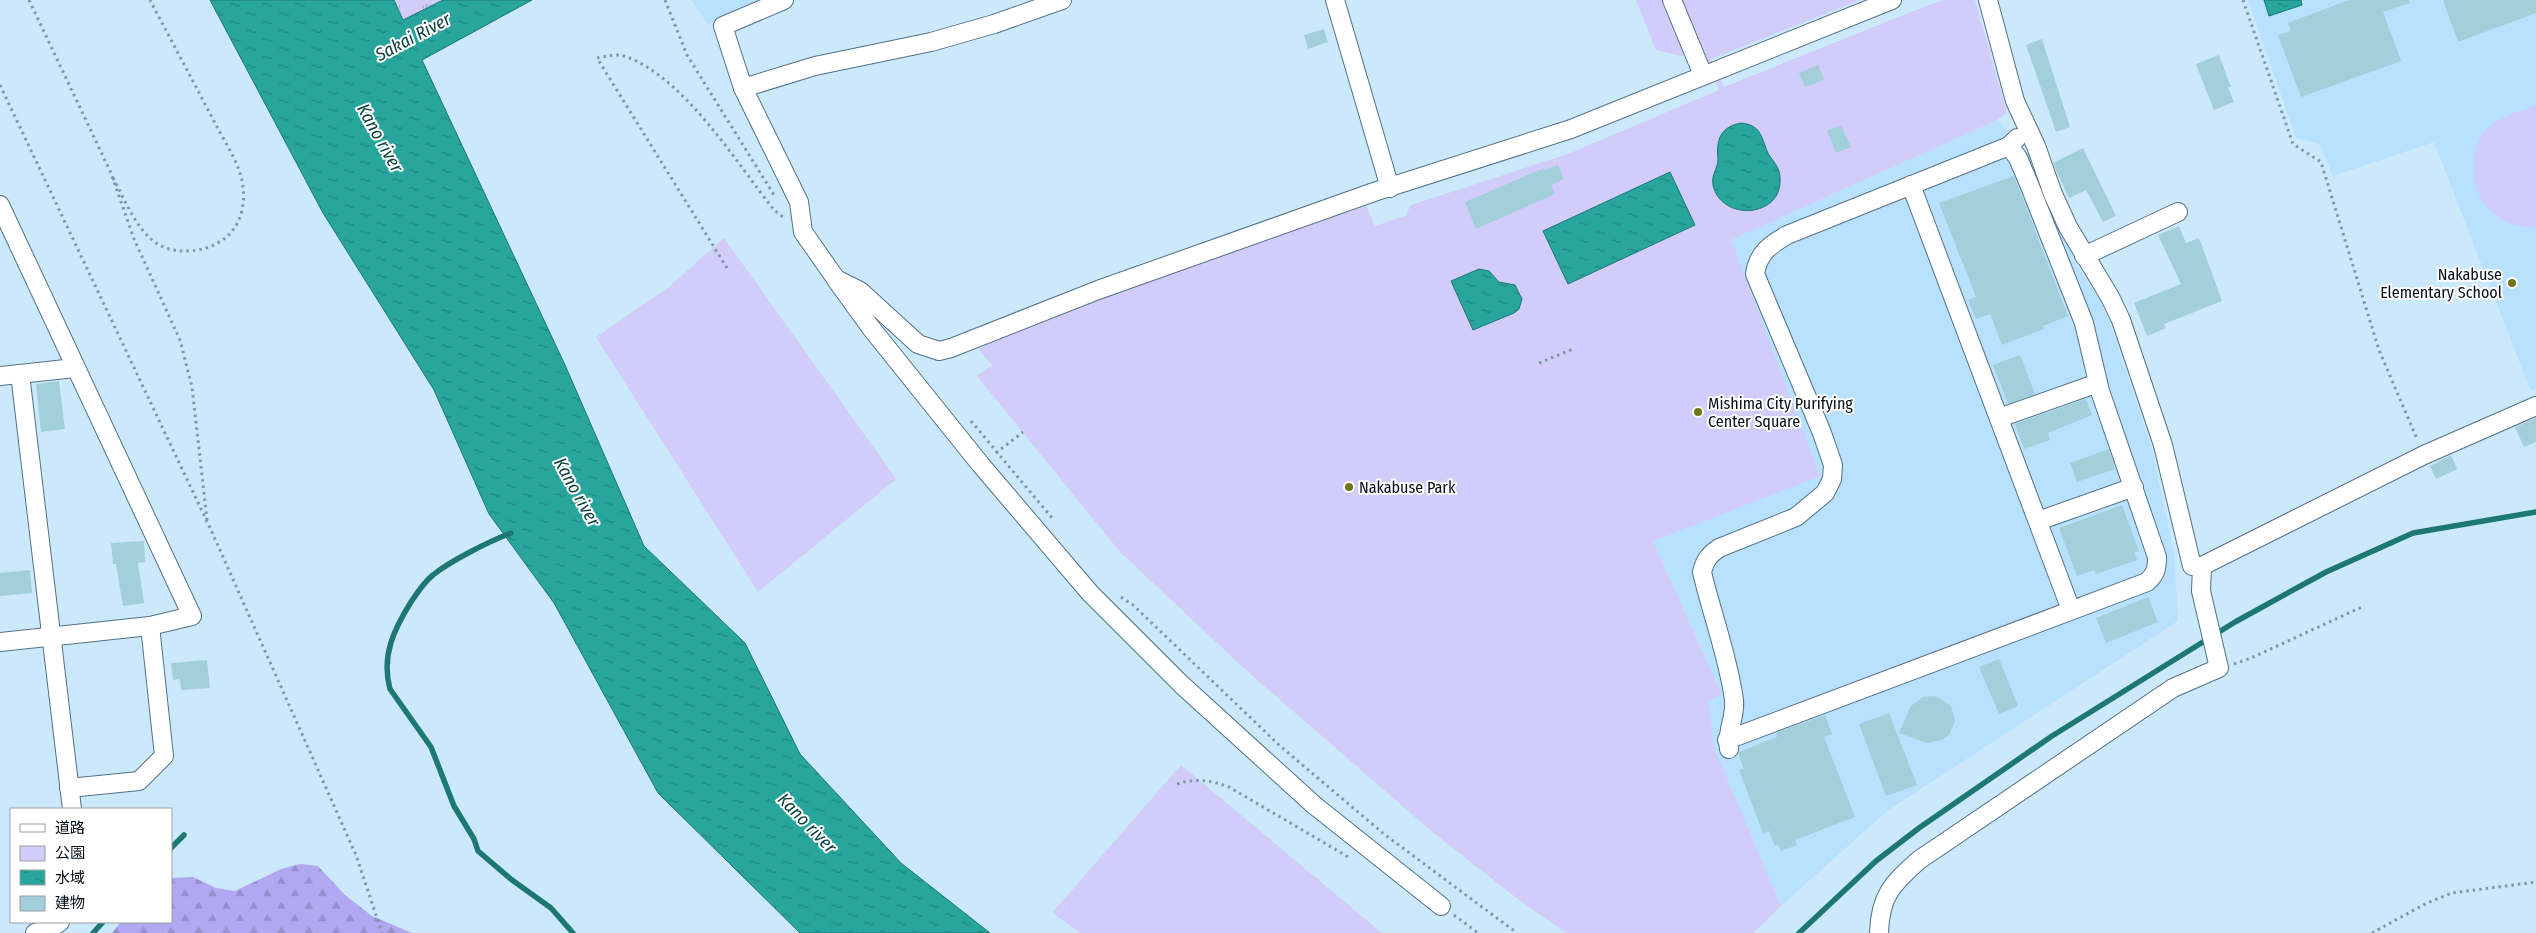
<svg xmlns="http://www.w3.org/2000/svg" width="2536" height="933" font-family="'Fira Sans Condensed','Noto Sans JP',sans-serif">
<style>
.built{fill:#b7e1fe}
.grass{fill:url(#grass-tufts)}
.forest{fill:url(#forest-firs)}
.park{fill:#d1ccfa}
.water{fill:url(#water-ripples);stroke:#1d7874}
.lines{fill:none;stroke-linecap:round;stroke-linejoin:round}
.stream{stroke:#1d7874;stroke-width:5.5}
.building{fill:#a2cfda}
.minor-casing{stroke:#527187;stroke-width:20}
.path{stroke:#8297a6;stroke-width:3;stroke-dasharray:2.5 4;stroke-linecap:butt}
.minor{stroke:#fff;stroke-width:18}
.poi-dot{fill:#72741a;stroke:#fff;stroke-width:2}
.labels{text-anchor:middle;stroke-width:4;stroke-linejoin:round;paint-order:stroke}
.poi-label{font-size:16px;fill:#030e16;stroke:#fff;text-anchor:start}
.water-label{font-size:18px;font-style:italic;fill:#043d39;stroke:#fff}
</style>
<defs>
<pattern id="grass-tufts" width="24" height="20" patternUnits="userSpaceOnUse" patternTransform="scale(1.25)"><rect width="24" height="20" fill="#d1ccfa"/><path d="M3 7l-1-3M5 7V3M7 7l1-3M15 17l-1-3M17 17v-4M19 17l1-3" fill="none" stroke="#b2aed6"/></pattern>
<pattern id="forest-firs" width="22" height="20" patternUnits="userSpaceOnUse" patternTransform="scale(1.25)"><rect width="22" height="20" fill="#b2a8f2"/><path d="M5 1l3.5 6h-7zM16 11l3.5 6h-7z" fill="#978fcf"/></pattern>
<pattern id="water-ripples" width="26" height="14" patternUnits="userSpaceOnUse" patternTransform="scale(1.25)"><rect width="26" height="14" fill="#28a69d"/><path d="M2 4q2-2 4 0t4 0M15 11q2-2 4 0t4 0" fill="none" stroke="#20867f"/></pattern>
</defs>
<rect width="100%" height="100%" fill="#cce8fb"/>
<!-- built -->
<g class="built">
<polygon points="691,0 763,0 708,24"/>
<polygon points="2248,0 2536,0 2536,391 2530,389 2434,142 2333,176 2320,144 2296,138"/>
<polygon points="1997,120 2033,158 2074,252 2071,257 2101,302 2110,324 2152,449 2174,553 2178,621 1887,811 1781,906 1714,747 1708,700 1722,694 1653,541 1560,317"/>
</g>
<!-- grass -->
<polygon class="grass" points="394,0 443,0 403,20"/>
<!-- forest -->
<polygon class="forest" points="300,864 318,866 345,895 372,916 412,933 112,933 121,922 171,922 171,878 193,877 216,888 235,891 281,869"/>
<!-- park -->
<g class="park">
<polygon points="1636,0 1860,0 1711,59 1724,87 1921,8 1944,0 1975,0 2007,113 1997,120 1731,240 1820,476 1653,541 1722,695 1708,700 1714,747 1781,906 1754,933 1566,933 1510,893 1430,830 1248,672 1120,552 977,376 992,365 979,350 994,339 1198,262 1366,206 1375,226 1405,216 1411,205 1568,154 1719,90 1702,50 1682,56 1656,50"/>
<path d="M2536,105V227C2494,230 2467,194 2475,155C2476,146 2479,137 2485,131C2498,117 2519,112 2536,105Z"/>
<polygon points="724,238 896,479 758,592 596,337 669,287"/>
<polygon points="1181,765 1382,933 1081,933 1052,913"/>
</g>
<!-- water -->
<g class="water">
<polygon points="210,0 394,0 403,20 443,0 532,0 422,60 565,365 644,546 745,643 800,754 901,863 990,933 800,933 658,793 554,603 489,514 434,390 323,213"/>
<polygon points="2264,0 2301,0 2302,5 2269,16"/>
<path d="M1741,123C1760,125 1761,135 1767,151C1771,160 1780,166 1780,178C1783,218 1721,222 1713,185C1711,175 1718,168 1718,159C1716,140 1720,127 1741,123Z"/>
<polygon points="1670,172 1695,225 1568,284 1543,231"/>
<polygon points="1479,269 1489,271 1499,282 1515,285 1522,299 1519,309 1514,313 1473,330 1451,281"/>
</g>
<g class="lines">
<!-- stream -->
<g class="stream">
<path d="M511,533C490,541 450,561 433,575C424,582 417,593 411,602C394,629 381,656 390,689L431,747L454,806L474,839L478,851L512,880L551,908L573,933"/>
<polyline points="171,848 184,835"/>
<polyline points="93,933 103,922"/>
<polyline points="1799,933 1876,861 1919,828 2052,736 2235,622 2326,572 2413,533 2536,512"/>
</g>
</g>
<!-- building -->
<g class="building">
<polygon points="2349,0 2409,0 2410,3 2383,12 2401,61 2301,97 2278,35 2291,31 2288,23"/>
<polygon points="2443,0 2536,0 2536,13 2458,42"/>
<polygon points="1324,29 1328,42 1308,49 1304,35"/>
<polygon points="2042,39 2070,127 2056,132 2026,45"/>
<polygon points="2219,55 2231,87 2228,87 2234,102 2214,110 2196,64"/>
<polygon points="1818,65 1824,80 1805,87 1799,73"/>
<polygon points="1841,125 1851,147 1836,153 1827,131"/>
<polygon points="2083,148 2116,216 2103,222 2086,190 2069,198 2053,163"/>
<polygon points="1558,165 1564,179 1551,185 1555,194 1476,229 1465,202 1544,168 1545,170"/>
<polygon points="2014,176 2068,316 2043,326 2044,329 2002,345 1990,314 1976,319 1968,300 1976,297 1939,203"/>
<polygon points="2179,226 2186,243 2199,238 2222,301 2164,324 2166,328 2147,336 2134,303 2181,284 2158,235"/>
<polygon points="2020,355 2035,394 2008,404 1993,365"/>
<polygon points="59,381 65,429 41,432 36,384"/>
<polygon points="2086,399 2092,415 2048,433 2050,440 2024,449 2015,424"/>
<polygon points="2536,418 2536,442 2524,447 2515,427"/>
<polygon points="2109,449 2115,469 2077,482 2070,463"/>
<polygon points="2451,455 2457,469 2436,479 2430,466"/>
<polygon points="2122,505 2139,551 2134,552 2137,560 2096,574 2094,570 2077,576 2059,528"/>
<polygon points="144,541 145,562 138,563 144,603 123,606 116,564 113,564 111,543"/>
<polygon points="30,570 32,593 0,596 0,573"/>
<polygon points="2148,597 2158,622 2106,643 2096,618"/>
<polygon points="1999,659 2018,706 1999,714 1979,667"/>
<polygon points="207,660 210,688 181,690 180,679 173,680 171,663"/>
<polygon points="1931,696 1938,697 1951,706 1955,721 1949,735 1942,740 1927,743 1899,733 1911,706 1923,697"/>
<polygon points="1889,713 1917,785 1886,796 1859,724"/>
<polygon points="1825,715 1832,734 1824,737 1855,817 1795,840 1797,845 1781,851 1778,844 1775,846 1769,831 1763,833 1739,770 1744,769 1738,754 1739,752 1777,737 1776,733"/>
</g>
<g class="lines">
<defs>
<g id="minor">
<polyline points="784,0 723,26 743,88 799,202 803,232 836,279 860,291 918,344 939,351 951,348 1098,290 1374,192 1571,129 1892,0"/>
<polyline points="1335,0 1390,188"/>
<polyline points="1672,0 1703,75"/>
<polyline points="1988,0 2015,101 2036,146 2053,194 2068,227 2110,297 2121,320 2163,445 2192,566 2202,566 2424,455 2536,406"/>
<polyline points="743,88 815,66 931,42 994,24 1062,0"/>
<polyline points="1911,185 2071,610"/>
<polyline points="0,205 192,616 150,626 0,642"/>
<polyline points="2084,256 2178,212"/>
<polyline points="837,281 871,328 981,465 1090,593 1182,685 1314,805 1441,906"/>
<polyline points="20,374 72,809"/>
<polyline points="0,376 75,368"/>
<polyline points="1999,418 2098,383"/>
<polyline points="2038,521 2134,487"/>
<path d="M1727,740L2147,582C2156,574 2157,568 2157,557L2100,391L2084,323L2029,184L2018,158L2009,146"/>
<path d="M1729,749C1726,731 1736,717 1734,700C1728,656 1712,615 1702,572C1705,560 1709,555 1719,548L1796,517L1825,493L1832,479L1833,465L1822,433L1755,274C1758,253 1770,245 1787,235L2009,146L2017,138"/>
<polyline points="69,788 139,781 164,756 150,626"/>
<polyline points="35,933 51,928 60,922"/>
<path d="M1879,933C1880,896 1892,884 1919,860L2173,688L2219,668L2201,591L2202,566"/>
</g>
</defs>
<!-- minor casing -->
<use href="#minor" class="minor-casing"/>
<!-- path -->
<g class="path">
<polyline points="29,0 111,173 134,239 180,340 192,387 207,520"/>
<polyline points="665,0 687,55 774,195"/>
<polyline points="2243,0 2293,144 2321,162 2379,350 2417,439"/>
<polyline points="0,85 211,530 356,855 382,933"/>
<path d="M113,178C124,198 134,224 151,239C172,259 216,253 233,230C242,219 245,200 243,187C241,165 225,143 216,125C194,83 172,42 150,0"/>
<path d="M727,268L597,58C607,56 617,53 627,57C685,79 736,162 774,210L783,217"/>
<polyline points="1539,363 1573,349"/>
<polyline points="971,421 1052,518"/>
<polyline points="996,453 1023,432"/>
<polyline points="1121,597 1133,605 1280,746 1384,834 1517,933"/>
<polyline points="2234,664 2251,658 2362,607"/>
<path d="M1177,784C1194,778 1211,780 1229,787L1350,858"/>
<polyline points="1454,915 1478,933"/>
<polyline points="2372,933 2427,903 2452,893 2536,882"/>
</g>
<!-- minor -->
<use href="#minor" class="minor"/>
</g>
<!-- markers -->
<g class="poi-dot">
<circle cx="2512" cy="283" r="5"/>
<circle cx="1698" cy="412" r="5"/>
<circle cx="1349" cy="487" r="5"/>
</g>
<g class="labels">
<!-- poi labels -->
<g class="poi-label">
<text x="2502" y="280" text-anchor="end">Nakabuse<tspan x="2502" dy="18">Elementary School</tspan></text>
<text x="1708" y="409">Mishima City Purifying<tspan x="1708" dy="18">Center Square</tspan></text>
<text x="1359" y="493">Nakabuse Park</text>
</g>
<!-- water labels -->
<g class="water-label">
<text transform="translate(413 37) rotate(-28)" y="6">Sakai River</text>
<text transform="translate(380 138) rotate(61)" y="6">Kano river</text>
<text transform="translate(577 492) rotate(61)" y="6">Kano river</text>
<text transform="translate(807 823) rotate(46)" y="6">Kano river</text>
</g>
</g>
<!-- legend -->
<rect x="10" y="808" width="162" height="115" fill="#ffffff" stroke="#9a9fa2"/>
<rect x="20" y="824" width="25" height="8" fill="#ffffff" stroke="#9a9fa2"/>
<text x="55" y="833" font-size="15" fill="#030e16">道路</text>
<rect x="20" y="846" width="25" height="15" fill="#d1ccfa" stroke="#9a9fa2"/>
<text x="55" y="858" font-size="15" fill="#030e16">公園</text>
<rect x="20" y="870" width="25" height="15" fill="url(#water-ripples)" stroke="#9a9fa2"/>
<text x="55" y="883" font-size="15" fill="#030e16">水域</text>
<rect x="20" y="896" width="25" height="15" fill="#a2cfda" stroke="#9a9fa2"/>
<text x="55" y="908" font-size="15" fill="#030e16">建物</text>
</svg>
